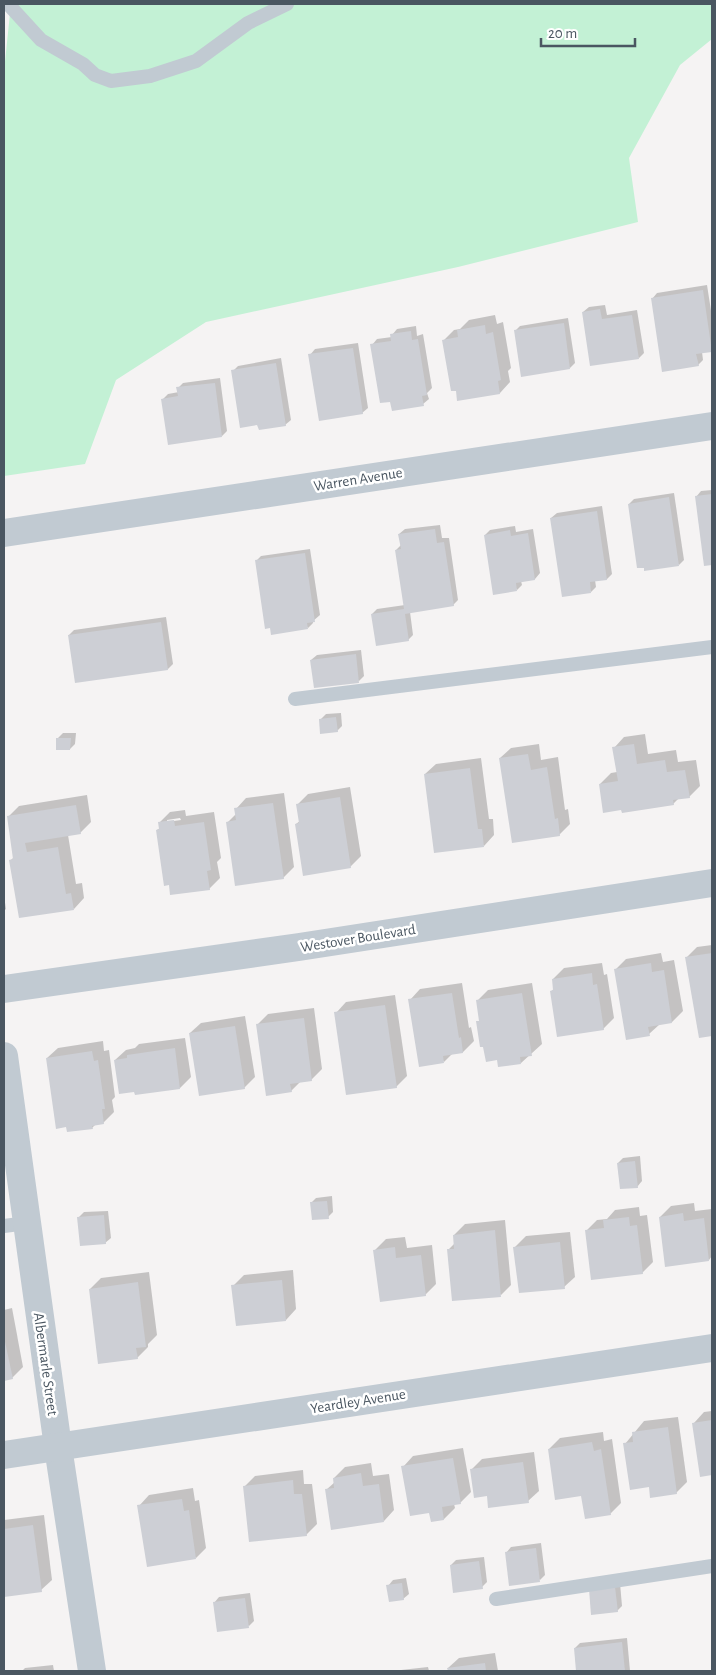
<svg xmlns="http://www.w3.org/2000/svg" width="716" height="1675" font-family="'Alegreya Sans',sans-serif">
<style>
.green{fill:#c3f1d5}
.shadow{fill:#0003;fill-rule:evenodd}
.building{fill:#cdcfd5}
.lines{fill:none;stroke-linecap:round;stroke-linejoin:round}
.service{stroke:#c1cad2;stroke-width:14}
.minor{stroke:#c1cad2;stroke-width:28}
.labels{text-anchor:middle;stroke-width:5;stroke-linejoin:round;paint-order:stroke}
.street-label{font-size:15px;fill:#4a5661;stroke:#fff}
</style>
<rect width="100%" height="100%" fill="#f5f3f3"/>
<!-- green -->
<polygon class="green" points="11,4 712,4 712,39 680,65 629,158 638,222 458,267 206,322 116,380 85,464 4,476 4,71"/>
<!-- shadow -->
<g class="shadow">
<polygon points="707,285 712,317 712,349 702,352 703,360 698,365 652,299 657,293"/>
<polygon points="605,305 607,315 637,310 644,353 639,358 583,312 589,307"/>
<polygon points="495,315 497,324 503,322 511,368 508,371 510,382 500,393 457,389 443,341 454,330 460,329 469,320"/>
<polygon points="568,318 575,363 570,368 515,331 520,326"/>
<polygon points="416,326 417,336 423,334 432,388 427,393 429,399 423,404 391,400 372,345 377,339 392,337 392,335 397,329"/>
<polygon points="358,343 368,408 362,413 310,355 315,349"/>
<polygon points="281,358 291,420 285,425 258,423 233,371 238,366"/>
<polygon points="220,378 227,431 222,436 163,399 168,394 179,392 178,388 183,383"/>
<polygon points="712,490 712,564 705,565 696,497 701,491"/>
<polygon points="674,493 684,560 679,565 629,504 634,499"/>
<polygon points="602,506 612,574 607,579 595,580 596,587 591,592 551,518 557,513"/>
<polygon points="440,525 442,538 449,538 458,600 453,605 410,612 413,635 408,640 372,614 377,609 405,605 396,550 401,545 399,534 405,529"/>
<polygon points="515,526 516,532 533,529 540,573 535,579 521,581 522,585 517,590 485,535 490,530"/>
<polygon points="310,549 320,615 313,621 313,623 308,628 256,561 261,556"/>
<polygon points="166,617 173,664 168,669 69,635 74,630"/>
<polygon points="361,650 364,676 359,681 311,660 317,655"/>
<polygon points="341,713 342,726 337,731 320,720 326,714"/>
<polygon points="63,733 76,733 75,744 70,749 58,738"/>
<polygon points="645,734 648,754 676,750 678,762 696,760 700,786 689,797 679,798 673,804 600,784 611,773 617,772 614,748 624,737"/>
<polygon points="539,744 541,760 558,757 565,810 568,809 570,824 559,835 500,758 511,748"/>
<polygon points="481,758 489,819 493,819 494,835 484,846 425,774 436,764"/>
<polygon points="350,787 361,856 350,867 296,824 300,821 297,805 308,794"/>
<polygon points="284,793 294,867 283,878 228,822 236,814 236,809 246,798"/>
<polygon points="87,795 91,822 80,833 68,835 76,884 82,883 84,898 74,909 11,860 14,857 8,817 19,806"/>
<path d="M185,810L186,816L214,812L221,858L217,862L220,878L209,889L157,830L160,828L159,823L170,812ZM180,818L181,820L167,822V820Z"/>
<polygon points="4,896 6,909 4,911"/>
<polygon points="712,945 712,1035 700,1037 686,958 697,947"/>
<polygon points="661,953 663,962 674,960 683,1011 672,1022 660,1024 649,1034 616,969 626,959"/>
<polygon points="602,963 604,975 607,974 614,1018 603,1029 552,991 554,988 553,979 564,968"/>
<polygon points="462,983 469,1028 471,1027 474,1041 463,1052 452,1054 444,1062 410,1000 420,989"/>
<polygon points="532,983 542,1044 521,1063 498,1059 478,1022 480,1020 477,1001 488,990"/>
<polygon points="395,995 407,1076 396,1087 336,1013 346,1002"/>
<polygon points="314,1008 322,1069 311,1080 301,1081 291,1091 258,1024 268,1014"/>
<polygon points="245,1016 255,1077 244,1088 190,1033 201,1023"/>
<polygon points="185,1038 191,1077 180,1088 115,1060 126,1050 135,1048 139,1044"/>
<polygon points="103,1041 104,1051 109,1050 115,1097 112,1100 114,1112 103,1123 96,1124 92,1128 47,1058 58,1048"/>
<polygon points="640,1156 642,1181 637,1187 618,1163 623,1158"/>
<polygon points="332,1196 333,1212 328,1217 311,1203 316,1198"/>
<polygon points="694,1203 695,1211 712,1209 712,1256 709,1260 660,1217 671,1206"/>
<polygon points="639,1207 640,1216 647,1215 653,1262 642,1273 586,1231 597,1220 607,1219 615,1210"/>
<polygon points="108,1211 111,1238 105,1243 79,1217 84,1212"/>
<polygon points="505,1220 511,1285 501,1295 448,1250 455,1243 454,1235 465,1224"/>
<polygon points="570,1232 575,1277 564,1287 515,1247 526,1236"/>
<polygon points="405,1237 407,1248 432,1245 436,1284 425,1295 375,1250 386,1239"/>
<polygon points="293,1270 296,1309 286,1320 233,1286 244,1275"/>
<polygon points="149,1272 157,1335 148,1344 148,1347 137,1358 90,1289 101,1278"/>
<polygon points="12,1308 23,1367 12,1378 4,1379 4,1310"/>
<polygon points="712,1411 712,1474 701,1475 694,1423 704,1412"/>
<polygon points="678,1417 687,1482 676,1493 650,1486 625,1444 644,1421"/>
<polygon points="603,1432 604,1441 612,1439 621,1503 610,1514 582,1495 549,1449 560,1438"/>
<polygon points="463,1448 471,1492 460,1503 454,1504 455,1508 444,1519 432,1521 430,1511 403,1467 413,1456"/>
<polygon points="534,1452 539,1491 528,1501 488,1495 471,1470 482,1459"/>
<polygon points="371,1463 373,1476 389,1474 394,1510 384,1521 326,1490 335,1482 334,1478 345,1467"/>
<polygon points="303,1470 304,1484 312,1484 317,1524 306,1535 244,1487 255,1476"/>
<polygon points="193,1488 195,1501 199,1500 206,1548 196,1558 139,1506 149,1495"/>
<polygon points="44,1515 52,1580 41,1590 4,1596 4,1520"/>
<polygon points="541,1543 545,1575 540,1580 506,1553 511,1547"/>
<polygon points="484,1557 487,1582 482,1587 451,1565 456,1560"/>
<polygon points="406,1578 409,1594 403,1599 388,1586 393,1580"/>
<polygon points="620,1583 622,1606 617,1611 590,1590"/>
<polygon points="250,1593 254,1621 249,1626 214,1603 219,1597"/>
<polygon points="627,1638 630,1671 578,1671 575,1648 580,1643"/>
<polygon points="495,1653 498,1671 449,1671 448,1668 459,1658"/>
<polygon points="53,1665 54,1671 22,1671 25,1668"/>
<polygon points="428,1667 429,1671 392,1671"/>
</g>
<!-- building -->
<g class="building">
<polygon points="703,290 712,352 696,354 699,366 662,372 651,298"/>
<polygon points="600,309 602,319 632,315 639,359 590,366 582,312"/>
<polygon points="564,323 570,369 521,377 514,330"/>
<polygon points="485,325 486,334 493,332 501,380 498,381 500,394 457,401 456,391 451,391 442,340 458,337 457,330"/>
<polygon points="411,331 412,340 418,339 427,395 422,396 424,406 392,411 390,402 380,403 370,344 391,341 390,334"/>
<polygon points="353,348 363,414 319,421 308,354"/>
<polygon points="276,363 286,426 259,430 257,425 240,428 231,370"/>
<polygon points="215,383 222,437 168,445 161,399 178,396 176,387"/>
<polygon points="712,494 712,565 704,566 695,496"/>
<polygon points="669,497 679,566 644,571 644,568 637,568 628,504"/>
<polygon points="597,511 607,580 590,582 591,593 562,597 550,518"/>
<polygon points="435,529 437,543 444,542 454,606 405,614 409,641 376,646 371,614 404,609 395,550 401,549 398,534"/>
<polygon points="510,530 511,536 528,533 535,580 516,583 517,591 493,595 484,535"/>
<polygon points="305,553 315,622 307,623 308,629 271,635 270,628 265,629 255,560"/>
<polygon points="161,622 168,670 75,683 68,635"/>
<polygon points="356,654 359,683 314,688 310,660"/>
<polygon points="336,717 338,732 320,734 319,719"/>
<polygon points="56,738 71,738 70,750 56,750"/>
<polygon points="634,744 637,764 665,760 667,772 685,770 690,798 673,800 674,805 622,813 621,810 603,813 599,784 618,781 612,747"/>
<polygon points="528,754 531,770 547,767 555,819 558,818 560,836 512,843 499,758"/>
<polygon points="470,768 478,829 482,829 484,847 434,853 424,774"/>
<polygon points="340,797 351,868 303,876 295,824 299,823 296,804"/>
<polygon points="273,803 284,879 235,886 226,822 236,820 234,808"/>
<polygon points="76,805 81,834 25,843 27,852 58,847 66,894 71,893 74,910 19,918 9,860 13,859 7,816"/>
<polygon points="174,820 175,826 204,822 211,870 207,871 210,890 170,895 169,885 164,886 156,830 159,829 158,822"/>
<polygon points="712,953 712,1036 699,1038 685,957"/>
<polygon points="651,963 652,972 664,970 672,1023 648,1027 650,1036 626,1040 614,969"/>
<polygon points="592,973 593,985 597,984 604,1030 557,1037 550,991 553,990 552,979"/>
<polygon points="452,993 459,1038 461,1037 463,1053 443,1056 444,1063 419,1067 408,999"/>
<polygon points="522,993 532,1056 520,1057 521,1064 498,1067 497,1060 486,1062 483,1047 480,1047 476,1021 479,1021 476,1000"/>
<polygon points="385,1005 397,1088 346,1095 334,1012"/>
<polygon points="304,1018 312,1081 290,1084 292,1092 266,1096 256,1024"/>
<polygon points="235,1026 245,1089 199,1096 189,1033"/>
<polygon points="175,1048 180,1089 135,1095 134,1092 119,1094 114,1060 127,1058 127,1055"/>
<polygon points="92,1051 94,1061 98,1060 105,1109 102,1109 104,1124 92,1126 93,1129 67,1132 66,1127 56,1129 46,1058"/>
<polygon points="635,1161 638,1188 620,1189 617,1163"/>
<polygon points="327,1201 329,1219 312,1220 310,1202"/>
<polygon points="683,1213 684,1221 704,1218 709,1261 665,1267 659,1217"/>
<polygon points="104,1215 106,1244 80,1246 77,1217"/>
<polygon points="629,1217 630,1226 637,1225 643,1274 591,1280 585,1230 604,1228 603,1220"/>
<polygon points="495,1230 501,1297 452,1301 447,1249 454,1249 453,1235"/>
<polygon points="560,1242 565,1289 519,1293 513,1247"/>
<polygon points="395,1247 396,1258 421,1255 426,1296 380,1302 373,1250"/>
<polygon points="282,1280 286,1321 236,1326 231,1285"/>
<polygon points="138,1282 146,1347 136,1348 138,1359 98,1364 89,1289"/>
<polygon points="4,1337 13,1379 4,1381"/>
<polygon points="712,1420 712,1475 700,1477 692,1423"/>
<polygon points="668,1427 677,1494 650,1498 649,1487 630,1490 623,1443 633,1442 632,1432"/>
<polygon points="592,1442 594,1451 601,1449 611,1515 585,1519 581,1496 555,1500 548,1449"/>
<polygon points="453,1458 461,1504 442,1507 444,1520 431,1522 429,1513 410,1516 401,1466"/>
<polygon points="523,1462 529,1503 488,1508 487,1496 474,1498 470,1469"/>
<polygon points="361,1473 363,1486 379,1484 384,1522 331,1530 325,1489 334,1488 333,1478"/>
<polygon points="293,1480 294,1494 302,1494 307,1536 249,1542 243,1486"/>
<polygon points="182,1499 184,1511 189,1510 196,1559 147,1567 137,1505"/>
<polygon points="33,1525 42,1592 4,1597 4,1529"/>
<polygon points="536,1548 540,1582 509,1586 505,1552"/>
<polygon points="479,1561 483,1589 453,1593 450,1565"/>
<polygon points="402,1583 404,1600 389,1602 386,1585"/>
<polygon points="615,1587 618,1612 591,1615 589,1589"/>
<polygon points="245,1598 249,1628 217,1632 213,1602"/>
<polygon points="622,1642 625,1671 576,1671 574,1648"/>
<polygon points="485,1663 486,1671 448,1671 447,1668"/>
</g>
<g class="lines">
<!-- service -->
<g class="service">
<polyline points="8,4 41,40 83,64 95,75 111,81 150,76 196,61 248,23 287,4"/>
<polyline points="295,699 712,647"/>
<polyline points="4,1226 27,1223"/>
<polyline points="496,1599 712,1566"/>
</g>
<!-- minor -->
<g class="minor">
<polyline points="4,533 712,426"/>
<polyline points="4,989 299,947 712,883"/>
<polyline points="4,1056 58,1447 92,1671"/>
<polyline points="4,1455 712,1348"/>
</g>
</g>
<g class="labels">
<!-- street labels -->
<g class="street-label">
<text transform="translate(358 479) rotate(-9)" y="5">Warren Avenue</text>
<text transform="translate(358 938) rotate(-9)" y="5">Westover Boulevard</text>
<text transform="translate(46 1364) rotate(82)" y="5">Albermarle Street</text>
<text transform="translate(358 1401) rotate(-9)" y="5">Yeardley Avenue</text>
</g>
</g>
<!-- border -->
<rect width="716" height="1675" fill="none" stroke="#4a5661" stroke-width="10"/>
<!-- scale -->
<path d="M541 38v8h94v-8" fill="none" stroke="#4a5661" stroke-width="2.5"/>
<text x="548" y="38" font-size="15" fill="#4a5661" stroke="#ffffff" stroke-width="4" paint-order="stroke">20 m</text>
</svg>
